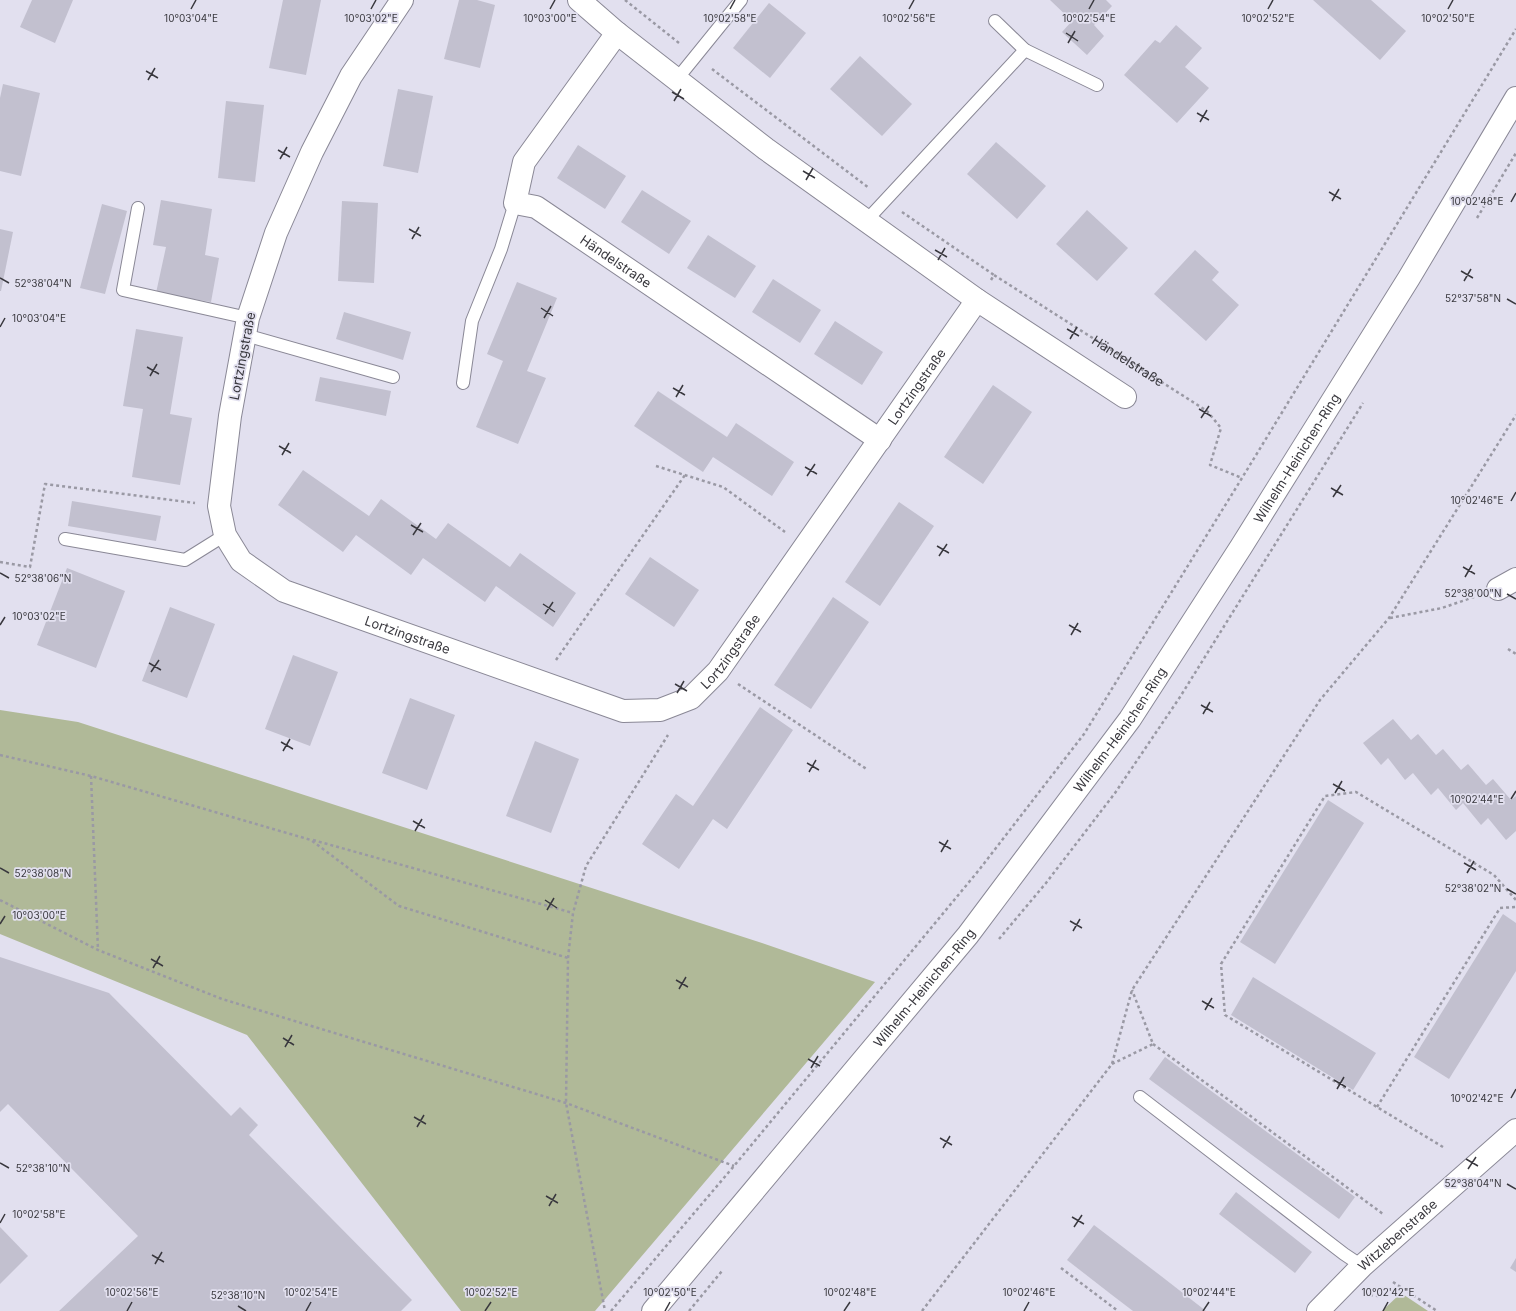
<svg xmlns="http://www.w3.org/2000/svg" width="1516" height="1311" font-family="Inter,sans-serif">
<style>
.green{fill:#b0b998}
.building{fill:#c2c0cf}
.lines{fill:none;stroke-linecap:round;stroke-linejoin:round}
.lane-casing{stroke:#8a8896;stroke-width:14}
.street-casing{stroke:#8a8896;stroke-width:24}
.secondary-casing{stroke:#8a8896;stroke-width:24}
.path{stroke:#9a99a4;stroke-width:2.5;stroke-dasharray:3 3;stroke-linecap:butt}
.lane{stroke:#fff;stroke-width:12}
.street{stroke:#fff;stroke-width:22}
.secondary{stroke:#fff;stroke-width:22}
.ticks{fill:none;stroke:#39383e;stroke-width:1.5}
.labels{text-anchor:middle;stroke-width:3.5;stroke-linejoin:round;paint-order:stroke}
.street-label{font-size:13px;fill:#39383e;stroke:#e2e0ef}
.ticks-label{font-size:10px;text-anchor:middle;fill:#39383e;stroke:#e2e0ef;stroke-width:3.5;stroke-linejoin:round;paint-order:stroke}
</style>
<rect width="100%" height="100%" fill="#e2e0ef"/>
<!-- green -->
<g class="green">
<polygon points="0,710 78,722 762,943 875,982 595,1311 461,1311 247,1035 0,934"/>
<polygon points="1401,1293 1428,1311 1382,1311"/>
</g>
<!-- building -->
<g class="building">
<polygon points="32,0 73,0 55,43 20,27"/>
<polygon points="283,0 321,0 306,75 269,68"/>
<polygon points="459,0 477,0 495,5 480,68 444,59"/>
<polygon points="1050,0 1106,0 1112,6 1094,25 1104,36 1087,55 1062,32 1072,21"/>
<polygon points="1313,0 1371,0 1406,31 1380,60"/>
<polygon points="769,3 806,33 770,78 733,48"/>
<polygon points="1176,25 1202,48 1185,67 1209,88 1177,123 1124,75 1155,40 1160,43"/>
<polygon points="860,56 912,104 882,136 830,89"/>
<polygon points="3,84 40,93 21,176 0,171 0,98"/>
<polygon points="398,89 433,96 418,173 383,166"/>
<polygon points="226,101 264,105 255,182 218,178"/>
<polygon points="996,142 1046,186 1017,219 967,174"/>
<polygon points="578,145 626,176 605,209 557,178"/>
<polygon points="642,190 691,221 669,254 621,222"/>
<polygon points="161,200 212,209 205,255 219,258 211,302 156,293 166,247 153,245"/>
<polygon points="342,201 378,203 374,283 338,281"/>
<polygon points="102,204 127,211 105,294 80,288"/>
<polygon points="1087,210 1128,248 1097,281 1056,244"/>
<polygon points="0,229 13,232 1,291 0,291"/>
<polygon points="708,235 756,266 735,298 687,268"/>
<polygon points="1195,250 1219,272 1212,280 1239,305 1206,341 1154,294"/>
<polygon points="773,279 821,310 800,343 752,312"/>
<polygon points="517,282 557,298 527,371 546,378 518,444 476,427 503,361 487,354"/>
<polygon points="344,312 411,332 403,360 336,339"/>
<polygon points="835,321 883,352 862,385 814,354"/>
<polygon points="136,329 183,337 170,414 192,418 180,485 132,477 143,409 123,406"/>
<polygon points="320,377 391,391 386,416 315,401"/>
<polygon points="993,385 1032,412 983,484 944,457"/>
<polygon points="658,391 727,437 736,423 794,462 772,496 713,457 703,472 634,426"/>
<polygon points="303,470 369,516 381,499 436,539 448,523 510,567 520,553 576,593 553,627 496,586 485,602 423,558 411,575 356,535 343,552 278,505"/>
<polygon points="72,501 161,516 156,541 68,526"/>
<polygon points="899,502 934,526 880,606 845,582"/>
<polygon points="650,557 699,590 674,627 625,594"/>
<polygon points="67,568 125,591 96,668 37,645"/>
<polygon points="833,597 869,622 811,709 774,685"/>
<polygon points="170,607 215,624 187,698 142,681"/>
<polygon points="293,655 338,672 310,746 265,729"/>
<polygon points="410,698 455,715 427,790 382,773"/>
<polygon points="760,707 793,730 727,829 713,819 679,869 642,844 676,794 693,806"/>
<polygon points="1393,719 1411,740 1418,734 1436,755 1443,749 1461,770 1468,764 1486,785 1493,779 1511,800 1516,796 1516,831 1506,840 1488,818 1481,825 1463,803 1456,810 1438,788 1431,795 1413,773 1405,780 1388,758 1381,765 1363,743"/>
<polygon points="535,741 579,759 551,833 506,816"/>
<polygon points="1328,800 1364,823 1275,964 1240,942"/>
<polygon points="1503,914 1516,923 1516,971 1449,1079 1414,1057"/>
<polygon points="0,957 109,993 231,1116 240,1107 258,1125 249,1135 412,1300 401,1311 59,1311 138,1236 8,1104 0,1112"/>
<polygon points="1253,977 1376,1053 1353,1090 1231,1015"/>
<polygon points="1165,1057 1355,1197 1339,1219 1149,1079"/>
<polygon points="1236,1192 1312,1252 1295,1273 1219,1214"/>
<polygon points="1094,1225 1161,1276 1206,1311 1133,1311 1112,1295 1067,1260"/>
<polygon points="0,1227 28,1256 0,1284"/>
<polygon points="1516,1258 1516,1272 1510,1268"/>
</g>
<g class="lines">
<defs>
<g id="lane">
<polyline points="995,21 1025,50 1097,85"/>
<polyline points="677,79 741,0"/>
<polyline points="138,208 123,290 248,318"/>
<polyline points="866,221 1025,50"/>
<polyline points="245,335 393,377"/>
<polyline points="463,383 472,321 501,249 515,203"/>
<polyline points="65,539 185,560 225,535"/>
<polyline points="1140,1097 1344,1254 1362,1266"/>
</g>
<g id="street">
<path id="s2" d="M402,0L351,76L312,152L276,233L248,318L230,416L219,506L225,535L241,561L284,591L623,711L660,710L691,698L718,671L977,300"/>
<polyline points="579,0 617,33 766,149 977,300 1125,397"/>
<path id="s3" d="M617,33L524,162L515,203L536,207L880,440"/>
<polyline points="1498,589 1516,579"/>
</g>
<g id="secondary">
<path id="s4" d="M653,1311L968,935L1130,719L1241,547L1409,278L1516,98"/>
<path id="s5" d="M1318,1311L1362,1266L1516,1130"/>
</g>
</defs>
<!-- lane casing -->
<use href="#lane" class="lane-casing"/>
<!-- street casing -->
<use href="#street" class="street-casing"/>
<!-- secondary casing -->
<use href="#secondary" class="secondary-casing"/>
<!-- path -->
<g class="path">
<polyline points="625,0 679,43"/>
<polyline points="712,69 869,188"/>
<polyline points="902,212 994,275"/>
<polyline points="1477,218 1516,153"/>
<path id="s1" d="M991,280L994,275L1207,411L1221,428L1210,465L1242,478"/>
<polyline points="656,466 723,487 785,532"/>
<polyline points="0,562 30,567 45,484 195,503"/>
<polyline points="1390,618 1442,608 1474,597"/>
<polyline points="1508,649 1516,654"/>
<polyline points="556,660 685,475"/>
<polyline points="738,684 868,770"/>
<polyline points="0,755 91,776 311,840 399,906 568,958 566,1103 605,1311"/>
<polyline points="91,776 98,950"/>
<polyline points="313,840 573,913"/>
<polyline points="0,900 98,950 222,999 566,1103 734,1166"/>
<polyline points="999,939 1046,883 1115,793 1180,697 1363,403"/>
<polyline points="568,958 573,913 586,866 668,735"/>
<polyline points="1153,1044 1383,1214"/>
<polyline points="1112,1064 1153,1044 1132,990"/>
<polyline points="1377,1107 1500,908 1516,907"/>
<polyline points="1443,1147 1225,1015 1221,964 1325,796 1356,792 1494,875 1516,900"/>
<polyline points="1061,1268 1118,1311"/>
<polyline points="1393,1282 1437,1311"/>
<polyline points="1370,1295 1378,1296"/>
<polyline points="611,1311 734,1166 979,870 1084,734 1242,478 1516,29"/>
<polyline points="689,1311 722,1271"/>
<polyline points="922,1311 1112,1064 1132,990 1320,700 1389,618 1516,415"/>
</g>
<!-- lane -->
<use href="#lane" class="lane"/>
<!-- street -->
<use href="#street" class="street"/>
<!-- secondary -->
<use href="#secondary" class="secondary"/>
</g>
<!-- ticks -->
<path class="ticks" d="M191,9L196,0M371,9L376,0M550,9L555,0M730,9L735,0M909,9L914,0M1089,9L1094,0M1268,9L1273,0M1448,9L1453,0M1066,33L1078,41M1068,43L1075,31M146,71L158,78M148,80L155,68M672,92L684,99M674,101L681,89M1197,113L1209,120M1200,122L1207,110M278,150L290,157M280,159L287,147M803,171L815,178M806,180L813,168M1329,192L1341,199M1332,201L1339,189M1511,202L1516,193M409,229L421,236M412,239L419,227M935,250L947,257M938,260L945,248M1461,271L1473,278M0,278L9,283M1464,281L1471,269M1507,299L1516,304M541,308L553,316M544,318L551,306M0,327L5,318M1067,329L1079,336M1070,339L1077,327M147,367L159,374M150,376L157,364M673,388L685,395M676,397L683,385M1199,409L1211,416M1201,418L1209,406M279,446L291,453M282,455L289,443M805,467L817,474M807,476L815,464M1331,488L1343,495M1333,497L1341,485M1511,501L1516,492M411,525L423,532M413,535L421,523M937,546L949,553M939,556L947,544M1463,567L1475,574M0,573L9,578M1465,577L1472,565M1507,594L1516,599M543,604L555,612M545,614L553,602M0,625L5,617M1069,625L1081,632M1071,635L1078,623M149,663L161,670M151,672L159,660M675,684L687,691M677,693L684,681M1201,705L1213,712M1203,714L1210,702M281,742L293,749M283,751L290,739M807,763L819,770M809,772L816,760M1333,784L1345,791M1335,793L1342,781M1511,799L1516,791M413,821L425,828M415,831L422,819M939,842L951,849M941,852L948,840M1464,863L1476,870M0,868L9,873M1467,873L1474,861M1507,889L1516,894M545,900L557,908M547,910L554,898M1070,921L1082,928M0,924L5,916M1073,931L1080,919M151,959L163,966M153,968L160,956M676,980L688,987M679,989L686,977M1202,1001L1214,1008M1205,1010L1212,998M283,1038L294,1045M285,1047L292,1035M808,1059L820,1066M811,1068L818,1056M1334,1080L1346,1087M1337,1089L1344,1077M1511,1098L1516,1089M414,1117L426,1124M417,1127L424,1115M940,1138L952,1145M943,1148L950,1136M1466,1159L1478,1166M0,1163L9,1168M1468,1169L1476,1157M1507,1184L1516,1189M546,1196L558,1203M549,1206L556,1194M1072,1217L1084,1224M0,1223L5,1214M1074,1227L1082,1215M152,1255L164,1262M155,1264L162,1252M238,1306L246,1311M127,1311L132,1302M306,1311L311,1302M485,1311L491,1302M665,1311L670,1302M844,1311L850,1302M1024,1311L1029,1302M1203,1311L1209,1302M1383,1311L1388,1302"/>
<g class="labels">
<!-- street labels -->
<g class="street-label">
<text dy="5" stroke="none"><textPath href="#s3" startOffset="319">Händelstraße</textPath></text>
<text transform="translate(242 356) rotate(-79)" y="5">Lortzingstraße</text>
<text dy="5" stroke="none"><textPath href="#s1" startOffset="165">Händelstraße</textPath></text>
<text dy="5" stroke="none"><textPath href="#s2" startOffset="1473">Lortzingstraße</textPath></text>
<text dy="5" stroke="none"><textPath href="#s4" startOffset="1070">Wilhelm-Heinichen-Ring</textPath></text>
<text dy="5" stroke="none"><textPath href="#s2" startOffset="789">Lortzingstraße</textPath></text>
<text dy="5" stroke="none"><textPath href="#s2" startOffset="1149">Lortzingstraße</textPath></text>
<text dy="5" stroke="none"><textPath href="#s4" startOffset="746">Wilhelm-Heinichen-Ring</textPath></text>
<text dy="5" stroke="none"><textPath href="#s4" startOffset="422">Wilhelm-Heinichen-Ring</textPath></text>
<text dy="5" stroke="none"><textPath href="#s5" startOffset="110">Witzlebenstraße</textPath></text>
</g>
</g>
<g class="ticks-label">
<text x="909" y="22">10°02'56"E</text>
<text x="1089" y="22">10°02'54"E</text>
<text x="1268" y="22">10°02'52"E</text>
<text x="1448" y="22">10°02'50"E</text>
<text x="191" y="22">10°03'04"E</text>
<text x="371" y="22">10°03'02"E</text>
<text x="550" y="22">10°03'00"E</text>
<text x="730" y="22">10°02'58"E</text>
<text x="1477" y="205">10°02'48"E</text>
<text x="43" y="287">52°38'04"N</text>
<text x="1473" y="302">52°37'58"N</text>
<text x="39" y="322">10°03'04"E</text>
<text x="1477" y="504">10°02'46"E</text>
<text x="43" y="582">52°38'06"N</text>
<text x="1473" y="597">52°38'00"N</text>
<text x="39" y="620">10°03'02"E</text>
<text x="1477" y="803">10°02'44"E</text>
<text x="43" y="877">52°38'08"N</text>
<text x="1473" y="892">52°38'02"N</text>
<text x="39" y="919">10°03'00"E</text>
<text x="1477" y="1102">10°02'42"E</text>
<text x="43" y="1172">52°38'10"N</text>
<text x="1473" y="1187">52°38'04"N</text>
<text x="39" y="1218">10°02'58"E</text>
<text x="132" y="1296">10°02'56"E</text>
<text x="311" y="1296">10°02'54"E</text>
<text x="491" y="1296">10°02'52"E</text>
<text x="670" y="1296">10°02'50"E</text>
<text x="850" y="1296">10°02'48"E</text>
<text x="1029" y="1296">10°02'46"E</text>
<text x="1209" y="1296">10°02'44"E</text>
<text x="1388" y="1296">10°02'42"E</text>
<text x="238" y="1299">52°38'10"N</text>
</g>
</svg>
